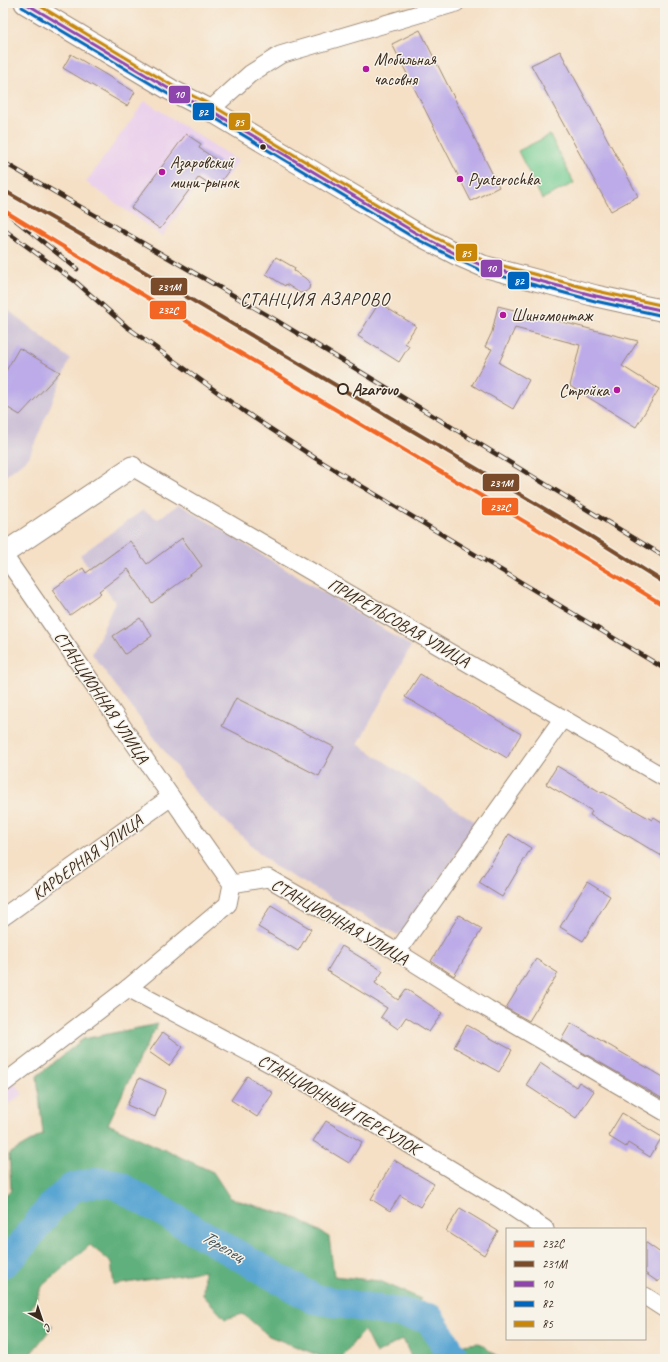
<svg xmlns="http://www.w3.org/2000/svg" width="668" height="1362" font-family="Caveat,sans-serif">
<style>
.built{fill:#ebd1ec}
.industrial{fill:#cbbfd6}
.green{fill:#75cd93;stroke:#587c58}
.forest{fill:#60b07d;stroke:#4e6d4e}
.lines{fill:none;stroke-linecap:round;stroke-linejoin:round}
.river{stroke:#5aa6d3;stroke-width:30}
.building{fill:#bcabe8}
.minor-casing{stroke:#988572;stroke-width:19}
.tertiary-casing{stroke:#988572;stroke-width:23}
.minor{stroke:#fff;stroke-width:17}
.tertiary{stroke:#fff;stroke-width:21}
.rail-casing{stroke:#3b2a1e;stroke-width:4.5}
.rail{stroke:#f7f3e8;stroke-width:3;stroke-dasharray:9;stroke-linecap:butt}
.bus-1-casing{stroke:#f7f3e8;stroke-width:6}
.bus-2-casing{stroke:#f7f3e8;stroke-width:6}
.bus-3-casing{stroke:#f7f3e8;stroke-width:6}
.bus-1{stroke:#8e44ad;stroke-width:3}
.bus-2{stroke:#0065bd;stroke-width:3}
.bus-3{stroke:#c88708;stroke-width:3}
.rail-1-casing{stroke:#f7f3e8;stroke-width:7}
.rail-2-casing{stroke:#f7f3e8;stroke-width:7}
.rail-1{stroke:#f26522;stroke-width:4}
.rail-2{stroke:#7a4b2a;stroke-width:4}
.poi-dot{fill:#b5179e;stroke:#f7f3e8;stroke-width:1.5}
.bus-dot{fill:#3b2a1e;stroke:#f7f3e8;stroke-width:1.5}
.stop-dot{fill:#f7f3e8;stroke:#3b2a1e;stroke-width:2}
.labels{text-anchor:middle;stroke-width:3;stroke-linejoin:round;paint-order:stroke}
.poi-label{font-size:17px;fill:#3b2a1e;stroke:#f7f3e8;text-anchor:start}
.stop-label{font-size:17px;font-weight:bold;fill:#3b2a1e;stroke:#f7f3e8;text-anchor:start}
.street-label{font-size:17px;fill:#3b2a1e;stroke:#f7f3e8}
.neighbourhood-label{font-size:18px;letter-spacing:1px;fill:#3b2a1e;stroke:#f7f3e8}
.water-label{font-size:18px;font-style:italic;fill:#46555d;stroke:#f7f3e8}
.line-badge{stroke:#f7f3e8;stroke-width:1.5}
.badge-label{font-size:11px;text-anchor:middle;font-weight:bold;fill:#fff}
</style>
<rect width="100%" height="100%" fill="#f7f3e8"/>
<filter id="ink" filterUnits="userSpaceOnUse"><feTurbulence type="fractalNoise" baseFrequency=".025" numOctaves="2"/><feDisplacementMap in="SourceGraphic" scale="8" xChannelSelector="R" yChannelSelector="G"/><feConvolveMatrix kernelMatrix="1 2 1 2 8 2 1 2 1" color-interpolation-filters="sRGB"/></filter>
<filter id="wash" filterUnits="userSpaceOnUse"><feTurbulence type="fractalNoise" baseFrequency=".012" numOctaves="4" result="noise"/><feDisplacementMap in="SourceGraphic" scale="16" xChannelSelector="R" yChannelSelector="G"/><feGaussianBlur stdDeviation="0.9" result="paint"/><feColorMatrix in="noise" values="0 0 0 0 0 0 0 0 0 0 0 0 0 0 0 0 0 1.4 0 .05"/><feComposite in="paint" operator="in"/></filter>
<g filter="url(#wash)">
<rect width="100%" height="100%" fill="#f5e0c6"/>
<!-- built -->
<g class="built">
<polygon points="145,101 238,161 213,197 198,186 162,236 86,182"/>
<polygon points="3,1067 23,1094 3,1108"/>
</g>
<!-- industrial -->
<g class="industrial">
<polygon points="3,306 70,359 29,457 3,478"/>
<polygon points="179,504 411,646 358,744 477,823 408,927 398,935 274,866 198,796 92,654 115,602 80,555 143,510 158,519"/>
</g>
<!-- green -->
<polygon class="green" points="550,135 574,183 542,199 518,151"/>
<!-- forest -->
<polygon class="forest" points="158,1024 141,1055 108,1124 213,1172 230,1198 299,1219 329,1237 334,1276 380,1281 421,1299 396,1320 422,1328 435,1348 479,1343 501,1359 412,1359 403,1339 376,1354 364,1330 340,1359 328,1359 269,1336 243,1314 225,1319 203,1295 204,1271 114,1285 111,1262 90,1245 43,1285 30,1311 53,1326 32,1352 23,1359 3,1359 3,1197 11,1190 9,1154 43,1134 37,1076 83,1039"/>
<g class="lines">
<!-- river -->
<polyline class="river" points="3,1263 15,1253 52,1206 72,1188 96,1182 115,1184 314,1299 429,1318 455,1359"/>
</g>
<g id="blocks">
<!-- building -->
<g class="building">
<polygon points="420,30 499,187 471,201 392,44"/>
<polygon points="560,51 638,196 611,211 531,65"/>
<polygon points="71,54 135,92 127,106 63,68"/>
<polygon points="186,134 201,144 199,148 230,169 216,188 199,177 160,229 131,208"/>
<polygon points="276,257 295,268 294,271 308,280 310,283 309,289 305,292 300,293 286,284 285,286 266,274"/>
<polygon points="379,303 416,326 405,343 409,346 399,362 358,336"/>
<polygon points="498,306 638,341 622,366 659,389 636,427 570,386 580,345 515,328 499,363 529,380 513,409 472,385 492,349 485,347 492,332"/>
<polygon points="19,348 60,372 20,415 3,405 3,376"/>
<polygon points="182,538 202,566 152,603 128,569 99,591 101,593 70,615 52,590 83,568 86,573 130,541 147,564"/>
<polygon points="140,618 152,636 125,654 113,636"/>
<polygon points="420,674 521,734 507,758 405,697"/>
<polygon points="236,698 334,747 319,776 222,726"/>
<polygon points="557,766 602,793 603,792 652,820 654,817 665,824 665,858 625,834 625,835 590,815 592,811 546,784"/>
<polygon points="509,834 531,848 502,897 479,883"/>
<polygon points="587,882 610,896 583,941 560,927"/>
<polygon points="271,905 311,929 298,951 258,927"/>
<polygon points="459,915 482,929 454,976 431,961"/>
<polygon points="342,946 383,971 375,983 398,1000 406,989 442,1013 429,1032 406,1017 398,1029 381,1017 387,1008 327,971"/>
<polygon points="536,959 558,973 529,1021 506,1008"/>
<polygon points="571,1023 665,1078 665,1100 561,1040"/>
<polygon points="467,1025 512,1050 499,1072 454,1047"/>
<polygon points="163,1032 183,1047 169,1066 149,1052"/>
<polygon points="540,1063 576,1087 579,1082 594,1091 576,1118 526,1085"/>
<polygon points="247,1076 273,1093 257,1117 231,1100"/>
<polygon points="139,1078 166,1090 155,1117 127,1105"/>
<polygon points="622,1113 662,1137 650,1157 628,1143 626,1147 608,1136"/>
<polygon points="326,1121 362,1142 349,1163 313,1141"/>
<polygon points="394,1160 434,1184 420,1207 400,1195 390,1211 371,1199"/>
<polygon points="460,1208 498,1231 484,1255 446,1231"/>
<polygon points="645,1242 665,1256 665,1273 658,1282 645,1273"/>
</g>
</g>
</g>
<g filter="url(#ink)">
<use href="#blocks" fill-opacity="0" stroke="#988572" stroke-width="1"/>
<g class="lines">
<defs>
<g id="minor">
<polyline points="210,110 250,74 280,55 456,3"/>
<polyline points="132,467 665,778"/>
<path d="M3,554C80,664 155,775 232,884L268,878L397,952L488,1009L665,1112"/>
<polyline points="3,917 171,797"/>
<polyline points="397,952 563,718"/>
<polyline points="128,988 312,1086 500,1199 545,1229"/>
<polyline points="3,1084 128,988 228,904 232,884"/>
<polyline points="645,1296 665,1309"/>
</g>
<g id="tertiary">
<polyline points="25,3 171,90 210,110 310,170 414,232 458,255 483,266 596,296 665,311"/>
<polyline points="3,554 132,467"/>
</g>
</defs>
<!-- minor casing -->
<use href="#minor" class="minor-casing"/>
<!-- tertiary casing -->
<use href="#tertiary" class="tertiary-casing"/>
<!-- minor -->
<use href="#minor" class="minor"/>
<!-- tertiary -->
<use href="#tertiary" class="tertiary"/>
<defs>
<g id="rail">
<polyline points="3,162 274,319 665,557"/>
<polyline points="3,210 77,269"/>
<polyline points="3,229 76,282 127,327 245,412 315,458 665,669"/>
</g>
</defs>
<!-- rail casing -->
<use href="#rail" class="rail-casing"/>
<!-- rail -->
<use href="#rail" class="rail"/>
<defs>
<polyline id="bus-1" points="25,3 171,90 210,110 414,232 458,255 483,266 596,296 665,311"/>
<polyline id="bus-2" points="22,7 168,94 208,114 411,236 456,259 482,271 595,301 664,316"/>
<polyline id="bus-3" points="35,3 173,86 213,106 416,228 460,250 485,261 597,291 665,306"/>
</defs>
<!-- bus-1 casing -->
<use href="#bus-1" class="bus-1-casing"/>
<!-- bus-2 casing -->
<use href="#bus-2" class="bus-2-casing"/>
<!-- bus-3 casing -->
<use href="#bus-3" class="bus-3-casing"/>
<!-- bus-1 -->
<use href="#bus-1" class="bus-1"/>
<!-- bus-2 -->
<use href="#bus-2" class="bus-2"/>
<!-- bus-3 -->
<use href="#bus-3" class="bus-3"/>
<defs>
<path id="rail-1" d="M3,210C222,345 445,472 665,606"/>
<polyline id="rail-2" points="3,190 99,245 587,534 665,583"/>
</defs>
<!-- rail-1 casing -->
<use href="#rail-1" class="rail-1-casing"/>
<!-- rail-2 casing -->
<use href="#rail-2" class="rail-2-casing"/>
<!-- rail-1 -->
<use href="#rail-1" class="rail-1"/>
<!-- rail-2 -->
<use href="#rail-2" class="rail-2"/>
</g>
</g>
<!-- markers -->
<g class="poi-dot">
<circle cx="366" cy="69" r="4"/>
<circle cx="162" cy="172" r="4"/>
<circle cx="460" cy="179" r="4"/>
<circle cx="503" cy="315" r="4"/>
<circle cx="617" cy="390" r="4"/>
</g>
<circle class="bus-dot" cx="263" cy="147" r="3.5"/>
<circle class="stop-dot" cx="343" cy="389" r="5"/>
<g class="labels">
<!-- poi labels -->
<g class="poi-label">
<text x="374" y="65">Мобильная<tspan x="374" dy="20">часовня</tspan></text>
<text x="170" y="168">Азаровский<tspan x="170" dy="20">мини-рынок</tspan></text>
<text x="468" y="185">Pyaterochka</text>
<text x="511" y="321">Шиномонтаж</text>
<text x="609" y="396" text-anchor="end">Стройка</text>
</g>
<!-- stop labels -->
<g class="stop-label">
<text x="352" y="395">Azarovo</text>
</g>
<!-- street labels -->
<g class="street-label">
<text transform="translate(399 622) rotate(30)" y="6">ПРИРЕЛЬСОВАЯ УЛИЦА</text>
<text transform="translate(102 697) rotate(56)" y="6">СТАНЦИОННАЯ УЛИЦА</text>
<text transform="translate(87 857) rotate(-36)" y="6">КАРЬЕРНАЯ УЛИЦА</text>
<text transform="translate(340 921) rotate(30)" y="6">СТАНЦИОННАЯ УЛИЦА</text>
<text transform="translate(339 1104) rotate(30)" y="6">СТАНЦИОННЫЙ ПЕРЕУЛОК</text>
</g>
<!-- neighbourhood labels -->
<g class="neighbourhood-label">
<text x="315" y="305">СТАНЦИЯ АЗАРОВО</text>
</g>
<!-- water labels -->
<g class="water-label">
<text transform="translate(223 1246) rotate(30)" y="6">Терепец</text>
</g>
</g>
<g class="line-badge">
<rect x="168" y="85" width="23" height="19" rx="4" fill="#8e44ad"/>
<rect x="192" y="102" width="23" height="19" rx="4" fill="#0065bd"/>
<rect x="228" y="112" width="23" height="19" rx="4" fill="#c88708"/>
<rect x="455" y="243" width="23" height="19" rx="4" fill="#c88708"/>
<rect x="480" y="259" width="23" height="19" rx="4" fill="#8e44ad"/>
<rect x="507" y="271" width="23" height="19" rx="4" fill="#0065bd"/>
<rect x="150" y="277" width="38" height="19" rx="4" fill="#7a4b2a"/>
<rect x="149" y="300" width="38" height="20" rx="4" fill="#f26522"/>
<rect x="482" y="473" width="38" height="19" rx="4" fill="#7a4b2a"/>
<rect x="481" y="497" width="38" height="19" rx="4" fill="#f26522"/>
</g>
<g class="badge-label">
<text x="179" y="98">10</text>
<text x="203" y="116">82</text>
<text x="239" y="126">85</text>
<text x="466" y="257">85</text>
<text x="491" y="272">10</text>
<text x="519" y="285">82</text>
<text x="169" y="291">231М</text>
<text x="168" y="314">232C</text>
<text x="501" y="487">231М</text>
<text x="500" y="511">232C</text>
</g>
<!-- margin -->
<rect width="668" height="1362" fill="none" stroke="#f7f3e8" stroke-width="16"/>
<!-- legend -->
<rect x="506" y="1228" width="140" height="112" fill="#f7f3e8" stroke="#aca397"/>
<rect x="514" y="1241" width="20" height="6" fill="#f26522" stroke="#aca397"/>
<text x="542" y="1248" font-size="12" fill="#3b2a1e">232C</text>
<rect x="514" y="1261" width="20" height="6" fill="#7a4b2a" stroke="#aca397"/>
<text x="542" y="1268" font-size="12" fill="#3b2a1e">231М</text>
<rect x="514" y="1281" width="20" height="6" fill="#8e44ad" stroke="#aca397"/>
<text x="542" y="1288" font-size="12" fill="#3b2a1e">10</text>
<rect x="514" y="1301" width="20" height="6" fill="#0065bd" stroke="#aca397"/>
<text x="542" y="1308" font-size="12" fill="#3b2a1e">82</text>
<rect x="514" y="1321" width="20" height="6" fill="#c88708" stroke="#aca397"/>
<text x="542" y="1328" font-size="12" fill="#3b2a1e">85</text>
<!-- north arrow -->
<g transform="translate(42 1320) rotate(140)" stroke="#f7f3e8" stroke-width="3" paint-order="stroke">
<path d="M0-3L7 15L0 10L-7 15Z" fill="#3b2a1e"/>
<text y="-6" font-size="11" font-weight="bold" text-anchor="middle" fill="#3b2a1e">С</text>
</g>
</svg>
